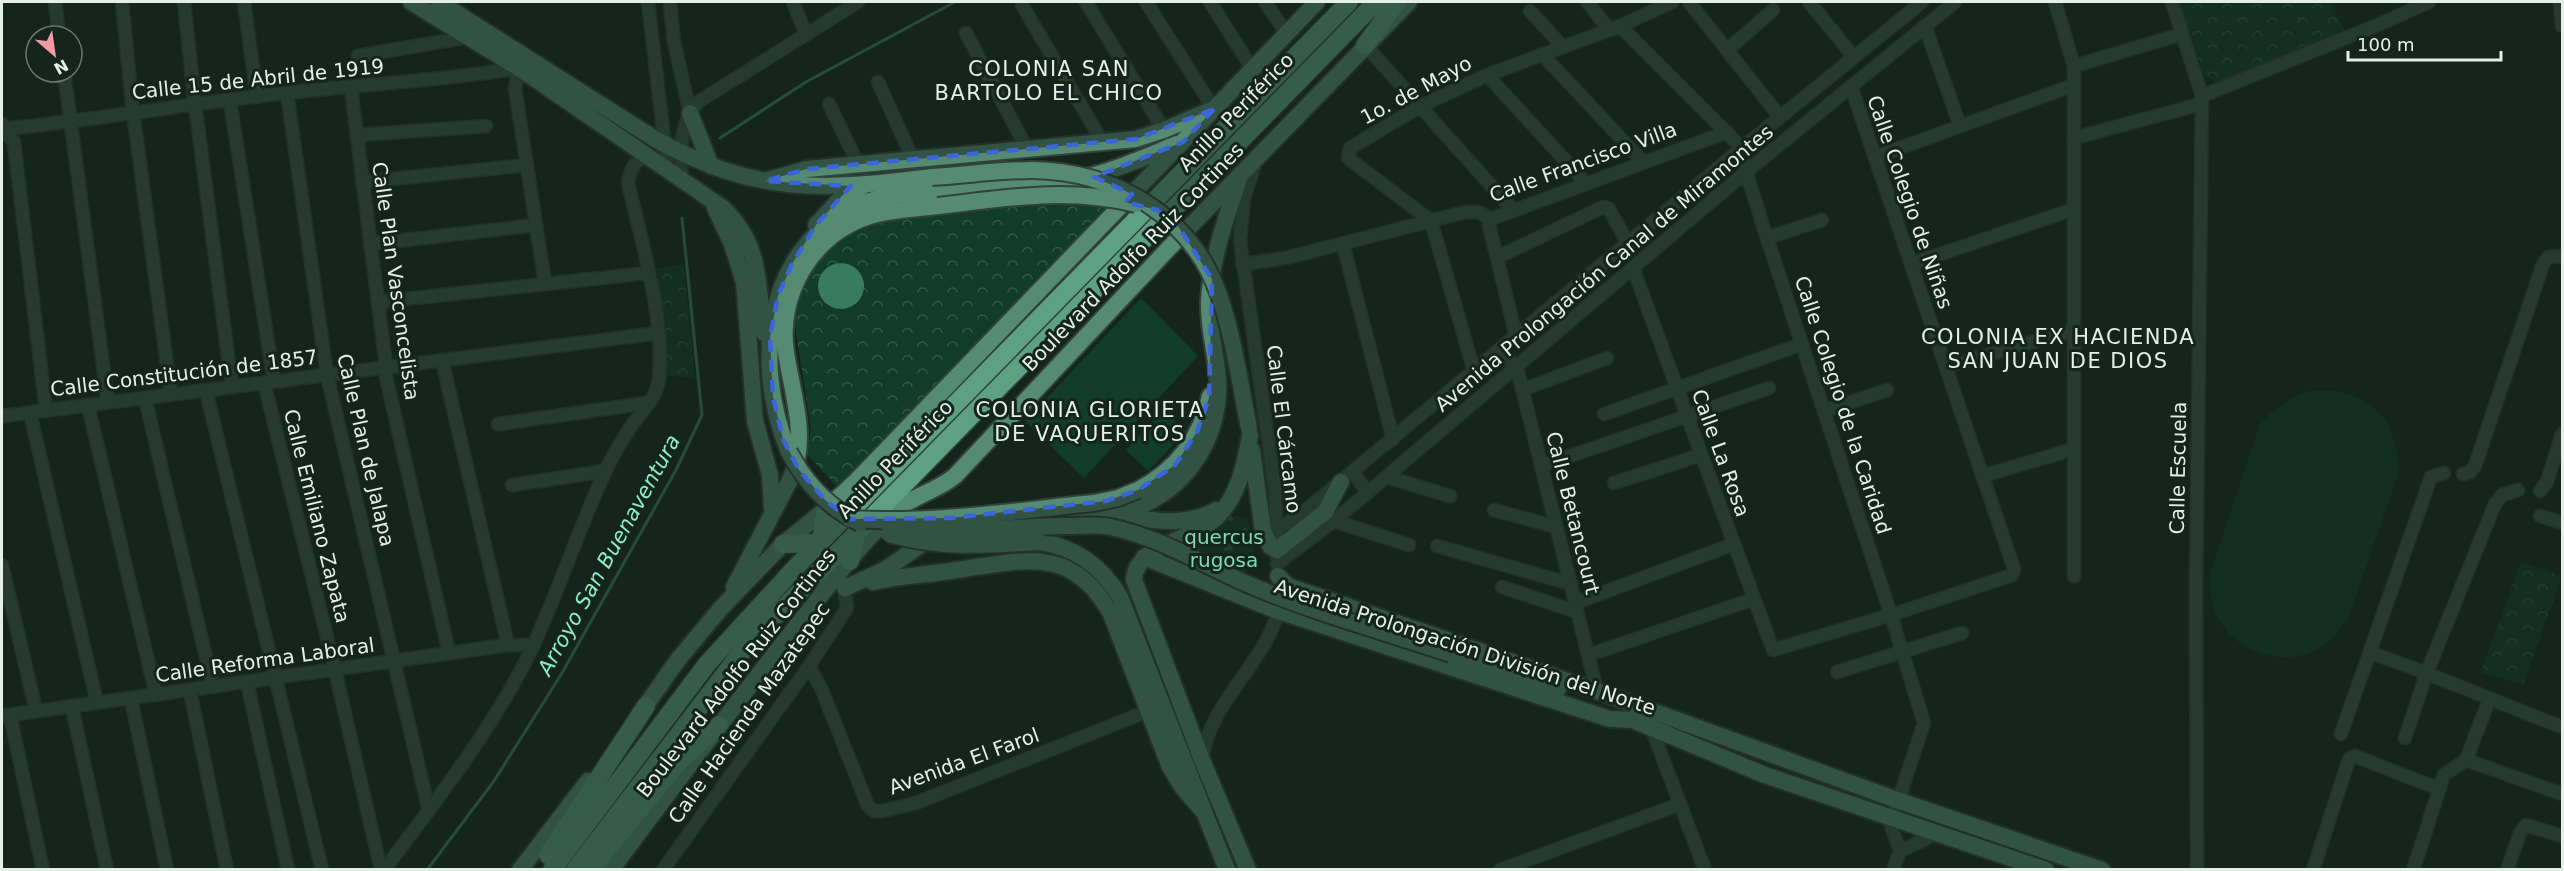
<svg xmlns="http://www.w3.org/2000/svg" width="2564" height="871" font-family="'DejaVu Sans',sans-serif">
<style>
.grass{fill:#113b2a}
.forest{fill:url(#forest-firs)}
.park{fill:url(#park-crowns)}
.water{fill:#397b5f}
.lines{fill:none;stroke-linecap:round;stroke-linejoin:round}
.stream{stroke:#397b5f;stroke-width:3}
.minor-casing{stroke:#32413a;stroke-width:15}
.major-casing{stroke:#32413a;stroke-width:20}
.highway-casing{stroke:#32413a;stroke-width:21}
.minor{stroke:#3d564a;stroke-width:12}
.major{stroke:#558b72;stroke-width:16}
.highway{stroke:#5ea082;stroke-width:18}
.major-bridge-casing{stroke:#32413a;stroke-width:20;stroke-linecap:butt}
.major-bridge{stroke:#558b72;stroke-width:16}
.marked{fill:none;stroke:#3b66db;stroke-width:4.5;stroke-dasharray:12 8;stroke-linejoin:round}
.labels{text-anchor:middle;stroke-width:6;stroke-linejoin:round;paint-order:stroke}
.street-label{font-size:20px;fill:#e5efea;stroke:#15251d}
.park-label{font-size:20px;fill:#7bdcb1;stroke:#15251d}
.neighbourhood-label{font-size:21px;letter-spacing:1.5px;fill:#e5efea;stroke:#15251d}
.water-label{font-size:21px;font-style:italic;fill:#8ceec1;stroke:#15251d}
</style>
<defs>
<pattern id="forest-firs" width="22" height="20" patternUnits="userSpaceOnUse" patternTransform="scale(1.5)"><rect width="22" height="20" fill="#113b2a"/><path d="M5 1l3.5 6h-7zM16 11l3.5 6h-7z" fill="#345849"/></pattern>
<pattern id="park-crowns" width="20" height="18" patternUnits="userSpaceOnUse" patternTransform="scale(1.5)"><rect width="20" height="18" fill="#113b2a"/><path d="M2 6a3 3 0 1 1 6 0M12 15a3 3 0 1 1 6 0" fill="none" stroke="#345849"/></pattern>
</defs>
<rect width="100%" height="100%" fill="#15251d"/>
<!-- grass -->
<g class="grass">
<polygon points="1141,298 1198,356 1084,478 1025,421"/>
<path d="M2312,390C2369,389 2396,415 2399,471L2349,617C2341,628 2333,640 2321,647C2284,670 2232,652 2215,612C2210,599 2210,585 2211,571L2260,425C2275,407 2289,398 2312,390Z"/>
<polygon points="1164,410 1186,431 1148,471 1126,450"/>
</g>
<!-- forest -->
<polygon class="forest" points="1226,514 1247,518 1256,563 1233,582 1160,558 1165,550"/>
<!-- park -->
<g class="park">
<polygon points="2180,2 2331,2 2345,31 2216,83 2202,72"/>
<polygon points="1065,202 1110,209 839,489 807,454 811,428 794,320 803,287 820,258 844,238 881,219"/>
<polygon points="684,264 695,379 664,375 655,269"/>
<polygon points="2521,562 2562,576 2523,685 2481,672"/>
</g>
<!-- water -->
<circle class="water" cx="841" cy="286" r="23"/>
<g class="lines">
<!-- stream -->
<g class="stream">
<polyline points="720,138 806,82 955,2"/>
<polyline points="427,870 494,781 562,673 676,470 702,415 682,218"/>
</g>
<defs>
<g id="minor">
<polyline points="55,2 59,36"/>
<polyline points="122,2 133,112 171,394"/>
<polyline points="184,2 195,104 232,387"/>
<polyline points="244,2 257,97"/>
<polyline points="648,2 668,172"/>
<polyline points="670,2 674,42 690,113"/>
<polyline points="793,2 806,34"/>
<polyline points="1086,2 1164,130"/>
<polyline points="1146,2 1214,109"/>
<polyline points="1210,2 1253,70"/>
<polyline points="1265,2 1287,34"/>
<polyline points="1587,2 1610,30"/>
<polyline points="1689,2 1780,117"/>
<polyline points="1809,2 1854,57"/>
<polyline points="2055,2 2074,66 2074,576"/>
<polyline points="2172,2 2202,96 2196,588 2197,870"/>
<polyline points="2560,2 2562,26"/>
<polyline points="1022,5 1103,143"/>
<polyline points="1530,11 1563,47"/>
<polyline points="1620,26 1742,148 1746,172 1767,238 1891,615 1924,723 1893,817 1891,826 1900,851"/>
<polyline points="1925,26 1960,126"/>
<polyline points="966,33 1027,149"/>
<polyline points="1365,45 1514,211"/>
<polyline points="1727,50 1773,10"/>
<polyline points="1542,54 1643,162"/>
<polyline points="358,56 468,37"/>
<polyline points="2074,66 2182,34"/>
<polyline points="64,72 108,402"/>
<polyline points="1487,75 1586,183"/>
<polyline points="878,82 914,161"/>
<polyline points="351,88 386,366 386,377 449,653"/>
<polyline points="287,93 327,375 429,811"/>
<polyline points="2202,96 2380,24 2429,2"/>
<polyline points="230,101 274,381"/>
<polyline points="829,104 858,164"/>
<polyline points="2,124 2,129 14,142 46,411"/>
<path d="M2,129C97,120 192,103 287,93C364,84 442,81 519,68L515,88L545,283"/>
<polyline points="357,135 486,126"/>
<polyline points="2074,138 2201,104"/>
<polyline points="1875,157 2074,85"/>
<polyline points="1256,162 1244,198 1240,240 1275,489 1277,557"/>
<path d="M682,180C680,154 679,123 698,102L858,2"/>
<polyline points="362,182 527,165"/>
<polyline points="1491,219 1489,225 1516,336"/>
<polyline points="1767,238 1822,220"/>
<polyline points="370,244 536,225"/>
<polyline points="1343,244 1393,439"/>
<polyline points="1498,257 1603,207 1608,208 1628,243"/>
<polyline points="1242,264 1286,258 1465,212 1479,212 1491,219 1727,132"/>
<polyline points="1911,264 2074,209"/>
<polyline points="1633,268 1773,650 1891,615 2012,575 2014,569 1851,86"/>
<polyline points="378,302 648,273"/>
<polyline points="1500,350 1517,368 1597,691"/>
<polyline points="442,360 508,645"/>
<polyline points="1946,367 2074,330"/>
<polyline points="1474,371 1431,221 1348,158 1350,148 1419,107 1487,75 1620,26 1672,2"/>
<polyline points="264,382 335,670 381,870"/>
<polyline points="1522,390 1607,358"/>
<polyline points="206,391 322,870"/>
<polyline points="145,398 213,687"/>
<polyline points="88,405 156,695"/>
<polyline points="1824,411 1887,390"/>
<polyline points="30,413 97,703"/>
<polyline points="1604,414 1802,344"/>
<polyline points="2,416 658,333"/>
<polyline points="498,424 647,403"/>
<polyline points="1541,466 1769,388"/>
<polyline points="1353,472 1368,493"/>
<polyline points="2463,474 2470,472 2475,466 2543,264 2548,257 2562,256"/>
<polyline points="1982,476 2074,449"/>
<polyline points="1387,477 1450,496"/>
<polyline points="1614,483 1701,455"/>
<polyline points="512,485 605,471"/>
<polyline points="2540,491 2547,482 2562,434"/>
<polyline points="1494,510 1556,527"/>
<polyline points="2540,516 2562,523"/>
<polyline points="1334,521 1409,545"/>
<polyline points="1276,531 1306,510 1742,148 1922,2"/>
<polyline points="1437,546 1571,584"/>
<polyline points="1277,564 1334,521 1746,172 1955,2"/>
<polyline points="2,565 36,711"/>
<polyline points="1502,587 1577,612"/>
<polyline points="1575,603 1734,544"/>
<path d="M2371,653C2436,675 2498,703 2562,727"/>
<polyline points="1588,655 1754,599"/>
<polyline points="809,666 822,690 868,806 874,811 883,811 916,803 1148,711"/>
<polyline points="1837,672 1962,633"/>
<polyline points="247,682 288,870"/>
<polyline points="190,691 227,870"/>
<polyline points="131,699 167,870"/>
<polyline points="72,707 107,870"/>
<polyline points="10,715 43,870"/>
<polyline points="2,716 508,645 534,645"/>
<polyline points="2341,734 2431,477 2444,473"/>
<polyline points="2405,738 2427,672 2495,504 2502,495 2518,490"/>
<path d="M1202,759C1210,700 1269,661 1280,604"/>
<polyline points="2466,760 2562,794"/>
<polyline points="1680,804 1705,870"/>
<path d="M384,870C438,798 496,725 534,644C560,587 579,528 605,472C613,455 622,440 632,425C642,411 658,396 659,378C665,318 641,241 628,182C630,170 634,163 644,156"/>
<polyline points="663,870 809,666 847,608 843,581"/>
<polyline points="1500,870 1680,804 1652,730"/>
<polyline points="1893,870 1900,851 1926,839 1934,831"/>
<polyline points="2313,870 2349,759 2355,756 2439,789"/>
<polyline points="2413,870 2444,775 2466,760 2489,700"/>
<polyline points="2507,870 2520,833 2526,825 2562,836"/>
</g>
<g id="major">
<path d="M411,2L519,68L723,208C762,246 757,284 764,333"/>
<path d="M439,2L655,139C756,195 821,191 932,177"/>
<polyline points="690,113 711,166"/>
<polyline points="768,180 807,169 1136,139 1164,130 1208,111"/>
<polyline points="715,208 732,244 744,282 755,421 770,475 772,509"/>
<polyline points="816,225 840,199 862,187"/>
<polyline points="1252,450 1263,531 1270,546 1277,550 1325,512 1341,482"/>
<path d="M789,452C748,356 768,227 883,197C900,193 919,193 937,191C984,187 1032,187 1078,179C1112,172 1145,157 1177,144"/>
<path d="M1138,490C1176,470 1201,438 1210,396"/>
<path d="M1119,515C1150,521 1188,527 1216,510"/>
<path d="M1021,520C1055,517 1104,519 1135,508C1189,488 1221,435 1218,379C1216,353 1208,328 1209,302C1211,261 1225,220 1238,182"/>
<path d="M1040,542C1075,547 1102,567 1120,597L1227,870"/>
<polyline points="1144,557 1278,611 1610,719 1633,720 1765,775 2046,870"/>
<polyline points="1278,576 1288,586 1597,691 1897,800 2102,870"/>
<path d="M873,582C899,576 924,575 950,571C1018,562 1071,541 1111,614L1170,767L1183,788L1202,810"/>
<path d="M734,587L791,478C809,437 792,394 786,352C777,294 813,233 870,216C892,209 916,209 938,206"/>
<polyline points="845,588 886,569 932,537"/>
<polyline points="1451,654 1558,689"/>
<polyline points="639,715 677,661 721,608 783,544 826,509 856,481 1317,2"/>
<polyline points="520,870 588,781"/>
<path d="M611,870C669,792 727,715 787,638C821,596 854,551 893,513C910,496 936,492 955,476L1168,249L1409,2"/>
<path d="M1248,870L1202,760L1134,580C1135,545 1194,540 1218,516C1239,494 1245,464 1250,435"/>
</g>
<g id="highway">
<polyline points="1365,45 1397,2"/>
<polyline points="821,541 826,509"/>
<polyline points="783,544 819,543"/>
<polyline points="850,561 857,531"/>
<polyline points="548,855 646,706"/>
<polyline points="552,870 707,664 795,568 1349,2"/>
<polyline points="575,870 747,645 1376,2"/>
<polyline points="590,870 675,766 719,725"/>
</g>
</defs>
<!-- minor casing -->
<use href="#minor" class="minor-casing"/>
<!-- major casing -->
<use href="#major" class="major-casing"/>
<!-- highway casing -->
<use href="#highway" class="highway-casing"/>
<!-- minor -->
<use href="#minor" class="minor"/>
<!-- major -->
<use href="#major" class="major"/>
<!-- highway -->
<use href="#highway" class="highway"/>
<defs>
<g id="major-bridge">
<path d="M932,177C965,175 999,170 1032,170C1114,171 1191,215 1219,295C1234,338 1240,384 1249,428"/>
<path d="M938,206C1007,198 1067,187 1136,204"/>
<path d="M789,452C805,482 829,508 860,523"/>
<path d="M850,519C932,524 1013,511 1094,503L1118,498L1138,490"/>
<path d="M880,520C945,540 1000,526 1065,526C1080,526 1096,524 1111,527C1168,540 1205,567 1257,588C1319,614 1386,632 1451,654"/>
<path d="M889,534C940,549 988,545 1040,542"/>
</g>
</defs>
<!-- major-bridge casing -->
<use href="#major-bridge" class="major-bridge-casing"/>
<!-- major-bridge -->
<use href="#major-bridge" class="major-bridge"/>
</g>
<!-- marked area -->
<path d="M0 0H2564V871H0ZM1214,109L1183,142L1094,177L1132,194L1125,202L1157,210L1178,226L1212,279L1209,398L1197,432L1175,465L1138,490L1106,501L950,518L850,519L825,500L799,470L783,439L773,397L770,337L778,296L792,264L816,225L851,186L765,181L807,169L1136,139Z" fill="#15251d" fill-opacity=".55" fill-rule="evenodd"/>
<path class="marked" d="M1214,109L1183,142L1094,177L1132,194L1125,202L1157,210L1178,226L1212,279L1209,398L1197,432L1175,465L1138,490L1106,501L950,518L850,519L825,500L799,470L783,439L773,397L770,337L778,296L792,264L816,225L851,186L765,181L807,169L1136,139Z"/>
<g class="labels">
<!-- street labels -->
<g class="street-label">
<text transform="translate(258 79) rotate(-6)" y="7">Calle 15 de Abril de 1919</text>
<text transform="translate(1416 90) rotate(-28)" y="7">1o. de Mayo</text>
<text transform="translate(1236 112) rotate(-46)" y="7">Anillo Periférico</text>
<text transform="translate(1583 162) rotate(-20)" y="7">Calle Francisco Villa</text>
<text transform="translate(1910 202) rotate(71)" y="7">Calle Colegio de Niñas</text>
<text transform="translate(1133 257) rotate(-46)" y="7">Boulevard Adolfo Ruiz Cortines</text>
<text transform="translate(1604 268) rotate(-40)" y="7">Avenida Prolongación Canal de Miramontes</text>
<text transform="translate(396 281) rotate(82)" y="7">Calle Plan Vasconcelista</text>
<text transform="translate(184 373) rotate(-7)" y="7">Calle Constitución de 1857</text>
<text transform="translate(1843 405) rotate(72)" y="7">Calle Colegio de la Caridad</text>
<text transform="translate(1284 429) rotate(83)" y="7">Calle El Cárcamo</text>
<text transform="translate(366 450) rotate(77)" y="7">Calle Plan de Jalapa</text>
<text transform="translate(1721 453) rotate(70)" y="7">Calle La Rosa</text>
<text transform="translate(895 459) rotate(-46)" y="7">Anillo Periférico</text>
<text transform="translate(2178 468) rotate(-89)" y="7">Calle Escuela</text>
<text transform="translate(1573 513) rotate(76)" y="7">Calle Betancourt</text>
<text transform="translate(317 516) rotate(76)" y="7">Calle Emiliano Zapata</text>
<text transform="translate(1465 647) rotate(18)" y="7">Avenida Prolongación División del Norte</text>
<text transform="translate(265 660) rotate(-8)" y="7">Calle Reforma Laboral</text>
<text transform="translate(736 673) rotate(-52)" y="7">Boulevard Adolfo Ruiz Cortines</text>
<text transform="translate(749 713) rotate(-55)" y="7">Calle Hacienda Mazatepec</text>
<text transform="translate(964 761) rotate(-20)" y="7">Avenida El Farol</text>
</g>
<!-- park labels -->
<g class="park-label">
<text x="1224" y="544">quercus<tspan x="1224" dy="23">rugosa</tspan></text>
</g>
<!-- neighbourhood labels -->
<g class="neighbourhood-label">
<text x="1049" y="76">COLONIA SAN<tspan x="1049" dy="24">BARTOLO EL CHICO</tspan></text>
<text x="2058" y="344">COLONIA EX HACIENDA<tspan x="2058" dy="24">SAN JUAN DE DIOS</tspan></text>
<text x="1090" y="417">COLONIA GLORIETA<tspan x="1090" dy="24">DE VAQUERITOS</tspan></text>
</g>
<!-- water labels -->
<g class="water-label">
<text transform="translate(609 555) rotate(-61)" y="7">Arroyo San Buenaventura</text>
</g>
</g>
<!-- border -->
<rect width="2564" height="871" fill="none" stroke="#e5efea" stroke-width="6"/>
<!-- north arrow -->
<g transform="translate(54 54) rotate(151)"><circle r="28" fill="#15251d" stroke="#68766f" stroke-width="1.5"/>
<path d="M0-4.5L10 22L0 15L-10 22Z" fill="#f49aa3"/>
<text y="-9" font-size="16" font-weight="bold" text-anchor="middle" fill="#e5efea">N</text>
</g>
<!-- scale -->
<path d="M2348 51v9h153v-9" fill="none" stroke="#e5efea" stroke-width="3"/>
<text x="2357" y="51" font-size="18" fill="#e5efea" stroke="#15251d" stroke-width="4.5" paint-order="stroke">100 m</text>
</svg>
